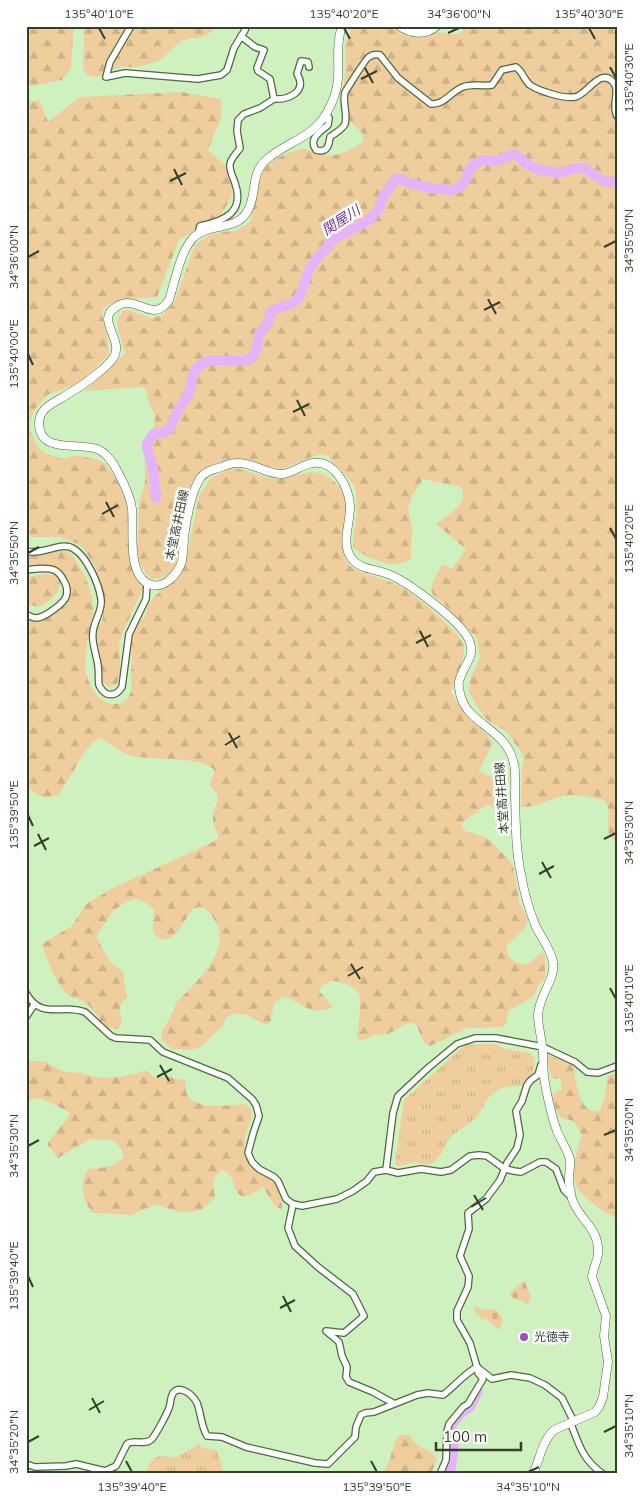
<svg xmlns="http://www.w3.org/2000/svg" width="643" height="1500" font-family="Mulish,'Noto Sans JP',sans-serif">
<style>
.grass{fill:url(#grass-tufts)}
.forest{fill:url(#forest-firs)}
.cemetery{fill:url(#cemetery-stones)}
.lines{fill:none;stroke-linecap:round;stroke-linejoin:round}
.river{stroke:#e5b3fa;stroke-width:10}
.minor-casing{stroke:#4c6a3e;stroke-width:8}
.major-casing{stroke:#4c6a3e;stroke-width:9}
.minor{stroke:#fff;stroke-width:5.5}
.major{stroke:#fff;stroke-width:8}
.ticks{fill:none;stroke:#32402c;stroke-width:2}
.poi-dot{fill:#9f4ebe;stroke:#fff;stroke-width:2}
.labels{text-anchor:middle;stroke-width:5;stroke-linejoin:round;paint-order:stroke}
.street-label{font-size:12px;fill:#32402c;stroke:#fff}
.poi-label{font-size:12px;fill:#32402c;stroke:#fff;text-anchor:start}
.water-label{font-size:14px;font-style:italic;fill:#6f3486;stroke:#fff}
.neatline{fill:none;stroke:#32402c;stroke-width:2}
.ticks-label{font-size:12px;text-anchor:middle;fill:#32402c}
</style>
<defs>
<pattern id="grass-tufts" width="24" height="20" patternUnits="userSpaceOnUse" patternTransform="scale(1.25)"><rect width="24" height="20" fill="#efcd9d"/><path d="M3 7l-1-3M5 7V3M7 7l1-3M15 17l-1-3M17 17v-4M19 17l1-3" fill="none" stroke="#cdb187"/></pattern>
<pattern id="forest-firs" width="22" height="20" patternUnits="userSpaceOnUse" patternTransform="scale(1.25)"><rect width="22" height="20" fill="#efcd9d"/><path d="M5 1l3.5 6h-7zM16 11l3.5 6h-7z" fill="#cdb187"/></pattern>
<pattern id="cemetery-stones" width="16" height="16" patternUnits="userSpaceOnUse" patternTransform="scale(1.25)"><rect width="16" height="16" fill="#efcd9d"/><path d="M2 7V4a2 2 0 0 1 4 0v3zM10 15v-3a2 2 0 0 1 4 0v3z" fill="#cdb187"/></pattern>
</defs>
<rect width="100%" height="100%" fill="#cff1bf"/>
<!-- grass -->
<g class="grass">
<path d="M496,1044L504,1049L530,1053C540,1060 532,1082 523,1085C519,1087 515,1085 511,1086C505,1086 499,1089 494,1093C485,1099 483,1110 476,1117C468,1126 457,1130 449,1139C440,1151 444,1157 429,1165L415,1162L399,1166L395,1164L404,1100L465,1045Z"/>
<path d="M198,1445L206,1449L217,1450L224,1474H145C148,1465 152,1455 164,1456C168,1457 171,1458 176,1457C183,1454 191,1449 198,1445Z"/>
</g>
<!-- forest -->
<g class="forest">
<polygon points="26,26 74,26 71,68 62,80 26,87"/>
<path d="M83,26H216C204,43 197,34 182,41C172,47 166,58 155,62C149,64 142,66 136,67C131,68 126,66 121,67C110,69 100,81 88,75C80,70 84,57 84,49C84,42 83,34 83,26Z"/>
<path d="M353,26C362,26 373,25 381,26C408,31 407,46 437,32C445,34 455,36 462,32L464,26H617V843C602,833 611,821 608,807C607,805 605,802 604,800C593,798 582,795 572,795C554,795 538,808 521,807L522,766L524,762L523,754L506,731L490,722L483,716L469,692L470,679L480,658L477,638L441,601L433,595L431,590L433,582L442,564L452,569L466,549L436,524C446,517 475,499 458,486L423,479L413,494L408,508L413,533L411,538V559C404,562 398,565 391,564C382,563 358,554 353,547V538L357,515L356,494L354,485L328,456L323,454L314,456L281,469L238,459L229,460L204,470L192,485L175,568C168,577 162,578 151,579L145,572L138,561L136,553L138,539L139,504L145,482V460L150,437L154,428L155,415L149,403L146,390L143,387L85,391L125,354L117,323C118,317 121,312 126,309L151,318L163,315L175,301L195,245L209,235L222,232L235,231L250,222C253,210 260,173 267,166C276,156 290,153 302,148C329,158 339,159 364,141L362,133L346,117L342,104L346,60L345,43Z"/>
<polygon points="182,92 221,99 221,118 208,150 235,174 231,198 217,221 202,226 179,240 157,297 121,300 103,308 102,316 107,332 109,355 79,383 47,395 35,409 30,422 30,430 37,445 43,452 55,457 64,459 72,456 81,456 98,460 106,464 126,495 132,560 143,588 125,627 119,644 120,671 117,684 109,687 101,681 94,640 98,627 103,619 103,592 95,567 84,549 78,544 60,537 26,537 26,102 39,100 48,122 80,97"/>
<path d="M232,468C247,469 262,478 276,479C295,480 309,465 328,477C333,481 341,487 344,493C351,509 337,542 346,561C352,572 371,575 382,579C389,582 397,584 403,588C416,596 464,634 464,648C464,663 456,678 451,692L457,702L493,742L479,771L498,781L504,772L509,774L507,804L497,808H492L489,805L485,806L463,822L462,827L465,831L482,836L490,840L508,859L513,866L520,904L528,919L525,928L507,946C506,959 514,962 525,965L532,961L542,952L545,955V978L539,985L533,997L509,1010L506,1024L502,1027L468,1028L430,1046C419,1043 421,1024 412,1023C404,1022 395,1032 387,1034C383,1035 379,1034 375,1035C369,1037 366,1040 360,1040L357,1037C358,1027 362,1003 359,994C356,986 338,980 331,981C328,982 324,985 321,986L320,992L333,1007C316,1014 311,1010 296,1002C292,1000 288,997 285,997C281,998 277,1001 274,1003L271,1020L269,1024H264L247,1015L234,1013L226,1018L223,1026L199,1048L190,1050L172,1049L162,1040V1032L175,1008V1004C194,984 235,950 214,919C211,914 206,907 199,907C184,909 185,935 164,940C148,935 154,923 154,910L145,902L135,899L126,902L114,910L98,933L97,938L103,950L112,964L123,971L127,997C126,998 121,1003 121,1004C116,1014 128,1022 117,1029L104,1027C97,1017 92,1005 81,1000C76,998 71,998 67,994C57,984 46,958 42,945L45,942L72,926L86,904L113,888L209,844L219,838L213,822V813L218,799L217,794L211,787L210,783L215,771C205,756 150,760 132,756C121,753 110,744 101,738L93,742L85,752L58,796C40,798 38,797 26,784V618L34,619L56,612L66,602L68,585L59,570L26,564V556C31,555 37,556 42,555C50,553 59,548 68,552C74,555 76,561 80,567C88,581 94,597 93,614C90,637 80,659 89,682C94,695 106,708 121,703C126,701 129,697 131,692L132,634L138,622L145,617L149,604L154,597L163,589L174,581L185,564L199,496L211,478Z"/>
<path d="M46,574C49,574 52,574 55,575C66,581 56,596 49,601C46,603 42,605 38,607L29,604L26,602V577Z"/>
<path d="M546,1055L573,1064C575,1077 579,1118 600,1110C605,1099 607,1089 607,1077L617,1071V1219C573,1192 565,1186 582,1135C579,1131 577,1124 573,1121C569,1119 564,1119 561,1117C556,1112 552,1100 553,1094L562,1089L560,1078L552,1079Z"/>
<path d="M29,1061H38L46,1062L61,1071L79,1073L100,1078L118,1077L135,1074L143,1071H147L155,1078L169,1076L177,1079L186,1080C186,1085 185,1092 188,1096C200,1111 229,1105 245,1104C247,1106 249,1107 251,1110C255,1120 238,1139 247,1155C250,1161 253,1170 260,1174C264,1176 271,1176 274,1180C278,1184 283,1204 282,1209C270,1207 270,1194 262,1187C228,1215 240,1172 222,1170C210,1179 214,1183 215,1198L201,1210L197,1211L178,1212L156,1204L131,1215L93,1213C83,1202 78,1181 89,1169C101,1168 115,1167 124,1157L121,1149L115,1142L111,1140L90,1139L58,1158L47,1144L71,1113L40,1098L31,1100L26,1097V1077Z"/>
<polygon points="400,1435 409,1435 417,1445 432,1453 437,1460 431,1474 383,1474 390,1459 395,1442"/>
</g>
<!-- cemetery -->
<g class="cemetery">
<path d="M524,1280L531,1297L528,1304C522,1300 517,1300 511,1297L510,1293Z"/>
<polygon points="474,1306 483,1309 497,1310 503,1320 499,1330 496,1328 487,1319 483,1320 476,1313"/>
</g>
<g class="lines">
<!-- river -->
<g class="river">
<path d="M156,498L153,468L147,448V444L153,434L163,433L170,428L177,412L189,393L194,371L200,365L211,360L244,361L252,357L256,351L259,334L269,322L271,311C278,306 291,307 297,300C302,294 306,275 311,267C315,259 323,252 329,245L330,241L369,220L378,210L383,197L396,179H400L410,183L430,188L450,190L457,189L464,183L471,167L475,164L483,160L497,161L511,155H516L531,167L541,170L560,173L572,169L584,168L600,179L611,183L617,180"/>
<polyline points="450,1474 454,1445 450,1436 451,1426 459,1415 470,1407 478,1391"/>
</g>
<defs>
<g id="minor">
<polyline points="131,26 110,62 106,77 125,73 198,79 221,75 227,70 234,48 245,30 246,26"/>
<polyline points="241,36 255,47 264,50 257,68 258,71 270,79 274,99"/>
<path d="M327,114L329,118L328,125C320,132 308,139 316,150C327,153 329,146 330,137C335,133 342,130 345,124C348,114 342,103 345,92C347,89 366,58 369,57C373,54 376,54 380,55L398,78L431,104C445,105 451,91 463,87C473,83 482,87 492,85L502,70L516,67C523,72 524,80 530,85C539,91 564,99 575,97C587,95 600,67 613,82C621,91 611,105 617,116"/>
<path d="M201,233L199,230L200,226C225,221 245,212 235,183C233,177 229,170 230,164C231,158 237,153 240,148L237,131L238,120L244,114L260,108L274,99C289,100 308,91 297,74L301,61L308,62L309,67"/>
<path d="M26,551C43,556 62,540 74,549C87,557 99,584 101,599C103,610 94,621 93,632C91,643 97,655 98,666C99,672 98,679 99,685C101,689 103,692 107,694C114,696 119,692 122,687L129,634L146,599L147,583"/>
<path d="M26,570C35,569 46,567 54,570C59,572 62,577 64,581C67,586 68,591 66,597C63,604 45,617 37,618C33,618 29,616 26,614"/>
<path d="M26,993C42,1021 61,1003 85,1012L111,1036L116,1038L150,1040L163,1052L228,1078L252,1099L256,1105L259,1116L253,1134L248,1153L252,1162L259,1169L274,1177L278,1181L286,1199L293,1204L302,1206L337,1199L353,1191L367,1181L374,1172L386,1170L398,1173L421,1169L441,1172L451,1170L470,1156L479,1155L487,1156L505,1169L514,1171L521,1172L540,1162H546L556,1169L564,1190L572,1198"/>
<polyline points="26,1017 34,1005"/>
<polyline points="541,1065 538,1075 531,1080 527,1085 522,1101 516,1111 520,1135 517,1148 507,1163 500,1180 486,1199 468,1213 469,1229 460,1256 469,1276 468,1287 457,1311 457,1320 470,1343 477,1367 492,1379 511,1375 530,1378 545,1385 562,1398 574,1422"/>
<polyline points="386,1170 393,1113 398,1096 428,1068 457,1044 475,1038 496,1038 543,1047 575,1062 587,1072 598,1073 617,1066"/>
<polyline points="293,1204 288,1228 295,1246 318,1267 353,1294 364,1316 344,1333 326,1331 339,1342 342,1356 347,1367 346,1377 349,1382 373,1392 393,1403"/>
<path d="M571,1424C579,1445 583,1460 603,1474"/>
<path d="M26,1464L35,1467L66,1466L76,1464L105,1471L116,1466L127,1444C134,1439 145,1446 152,1439C156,1434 167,1414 169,1408C171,1403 170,1398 173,1393C180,1384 193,1395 197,1403C201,1413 201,1426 207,1436L222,1437L246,1447L315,1463L328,1464L355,1437L356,1427L361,1415L365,1413L374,1412L417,1395L428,1393L443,1395C455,1386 464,1374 477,1367"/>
<polyline points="440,1474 446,1460 447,1432 449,1424 463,1407 468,1404 483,1379 478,1373 478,1368"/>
</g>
<g id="major">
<path d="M342,26C336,43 339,61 338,79C337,91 332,104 326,114C311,139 286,142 266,160C249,176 258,195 247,212C236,231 209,223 194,237C180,251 175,282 169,300C156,320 144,304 128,303C121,302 115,307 110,312C109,314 108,317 108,319C109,332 121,344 114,357C108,367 82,386 71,392C63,398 52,402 45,409C41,413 39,417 39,423C39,454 78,442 97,449C105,452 109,458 114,465C121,478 130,494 132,509C134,528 127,572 147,583C163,592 178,574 182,561C183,553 184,545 184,537C186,521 189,506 194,491C196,486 198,481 201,477C206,471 214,469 222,467C226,465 233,463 237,463C253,462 267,475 283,474C296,472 306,461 320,463C328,464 334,469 339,476C345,484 349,495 350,505C351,522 340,544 352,559C361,570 376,569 388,574C407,581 459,620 468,638C478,657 462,665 459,682C458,685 460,694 461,697C469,725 507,729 514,764C516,773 515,785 515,795C516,821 515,848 521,874C524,892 529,910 536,927C542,938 551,950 553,962C556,979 539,995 538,1015C538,1025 541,1035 542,1046C544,1056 543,1067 544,1077C546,1091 552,1118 557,1131C561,1141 568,1150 570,1160C571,1168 568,1176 569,1183C569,1184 572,1198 572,1199C579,1220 600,1228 598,1254C597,1262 593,1269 592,1277L606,1316L604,1336L608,1362L603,1397L599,1407L595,1412L554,1430C542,1441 540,1459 533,1474"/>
<path d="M399,26C411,34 425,36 437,26"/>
</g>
</defs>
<!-- minor casing -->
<use href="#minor" class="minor-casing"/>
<!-- major casing -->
<use href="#major" class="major-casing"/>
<!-- minor -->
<use href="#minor" class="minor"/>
<!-- major -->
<use href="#major" class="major"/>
</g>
<!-- ticks -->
<path class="ticks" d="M99,28L105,39M344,28L350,39M589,28L595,39M448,33L459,28M610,67L616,78M365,68L373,83M361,79L377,71M174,169L182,185M170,181L186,173M604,247L616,241M28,257L39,251M488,299L496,314M484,310L500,302M28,354L33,365M297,400L305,416M293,412L309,404M106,502L114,517M102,514L118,505M610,528L616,539M28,553L39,547M420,631L428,647M416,643L431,635M229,733L237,748M225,745L240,736M28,815L33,826M38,834L46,850M604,839L616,833M34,846L49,838M542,862L551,878M539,874L554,866M351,964L360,979M348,976L363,967M610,988L616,999M160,1065L169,1081M157,1077L172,1069M604,1135L616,1130M28,1146L39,1140M474,1195L483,1210M471,1207L486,1198M28,1276L33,1287M283,1296L291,1312M280,1308L295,1300M92,1398L100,1413M89,1410L104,1401M604,1432L616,1426M28,1442L39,1436M126,1461L132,1472M371,1461L377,1472M528,1472L539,1467"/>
<!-- markers -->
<circle class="poi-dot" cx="524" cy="1337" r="5"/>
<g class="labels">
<!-- street labels -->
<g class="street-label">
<text transform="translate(177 525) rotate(-78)" y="4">本堂高井田線</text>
<text transform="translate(502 798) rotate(-94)" y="4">本堂高井田線</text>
</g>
<!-- poi labels -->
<g class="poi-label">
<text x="534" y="1341">光徳寺</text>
</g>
<!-- water labels -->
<g class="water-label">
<text transform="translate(341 220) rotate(-33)" y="5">関屋川</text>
</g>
</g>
<!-- border -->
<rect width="643" height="1500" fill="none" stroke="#ffffff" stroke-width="55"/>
<!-- scale -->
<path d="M436 1442v8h85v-8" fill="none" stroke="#32402c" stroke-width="2.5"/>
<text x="443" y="1442" font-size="15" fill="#32402c" stroke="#ffffff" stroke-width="4" paint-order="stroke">100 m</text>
<rect x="28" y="28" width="588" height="1444" class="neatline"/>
<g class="ticks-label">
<text x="99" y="18">135°40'10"E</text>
<text x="344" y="18">135°40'20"E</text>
<text x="459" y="18">34°36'00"N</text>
<text x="589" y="18">135°40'30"E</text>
<text transform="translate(629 78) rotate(-90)" y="4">135°40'30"E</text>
<text transform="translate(629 241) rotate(-90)" y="4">34°35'50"N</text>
<text transform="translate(14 257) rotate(-90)" y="4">34°36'00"N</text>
<text transform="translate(14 354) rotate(-90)" y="4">135°40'00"E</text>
<text transform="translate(629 539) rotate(-90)" y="4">135°40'20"E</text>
<text transform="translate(14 553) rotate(-90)" y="4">34°35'50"N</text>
<text transform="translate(14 815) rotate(-90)" y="4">135°39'50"E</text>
<text transform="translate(629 833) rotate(-90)" y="4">34°35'30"N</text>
<text transform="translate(629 999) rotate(-90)" y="4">135°40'10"E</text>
<text transform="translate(629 1130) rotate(-90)" y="4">34°35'20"N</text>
<text transform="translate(14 1146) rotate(-90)" y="4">34°35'30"N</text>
<text transform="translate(14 1276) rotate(-90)" y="4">135°39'40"E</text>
<text transform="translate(629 1426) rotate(-90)" y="4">34°35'10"N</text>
<text transform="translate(14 1442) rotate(-90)" y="4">34°35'20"N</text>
<text x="132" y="1491">135°39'40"E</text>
<text x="377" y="1491">135°39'50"E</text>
<text x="528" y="1491">34°35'10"N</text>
</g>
</svg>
